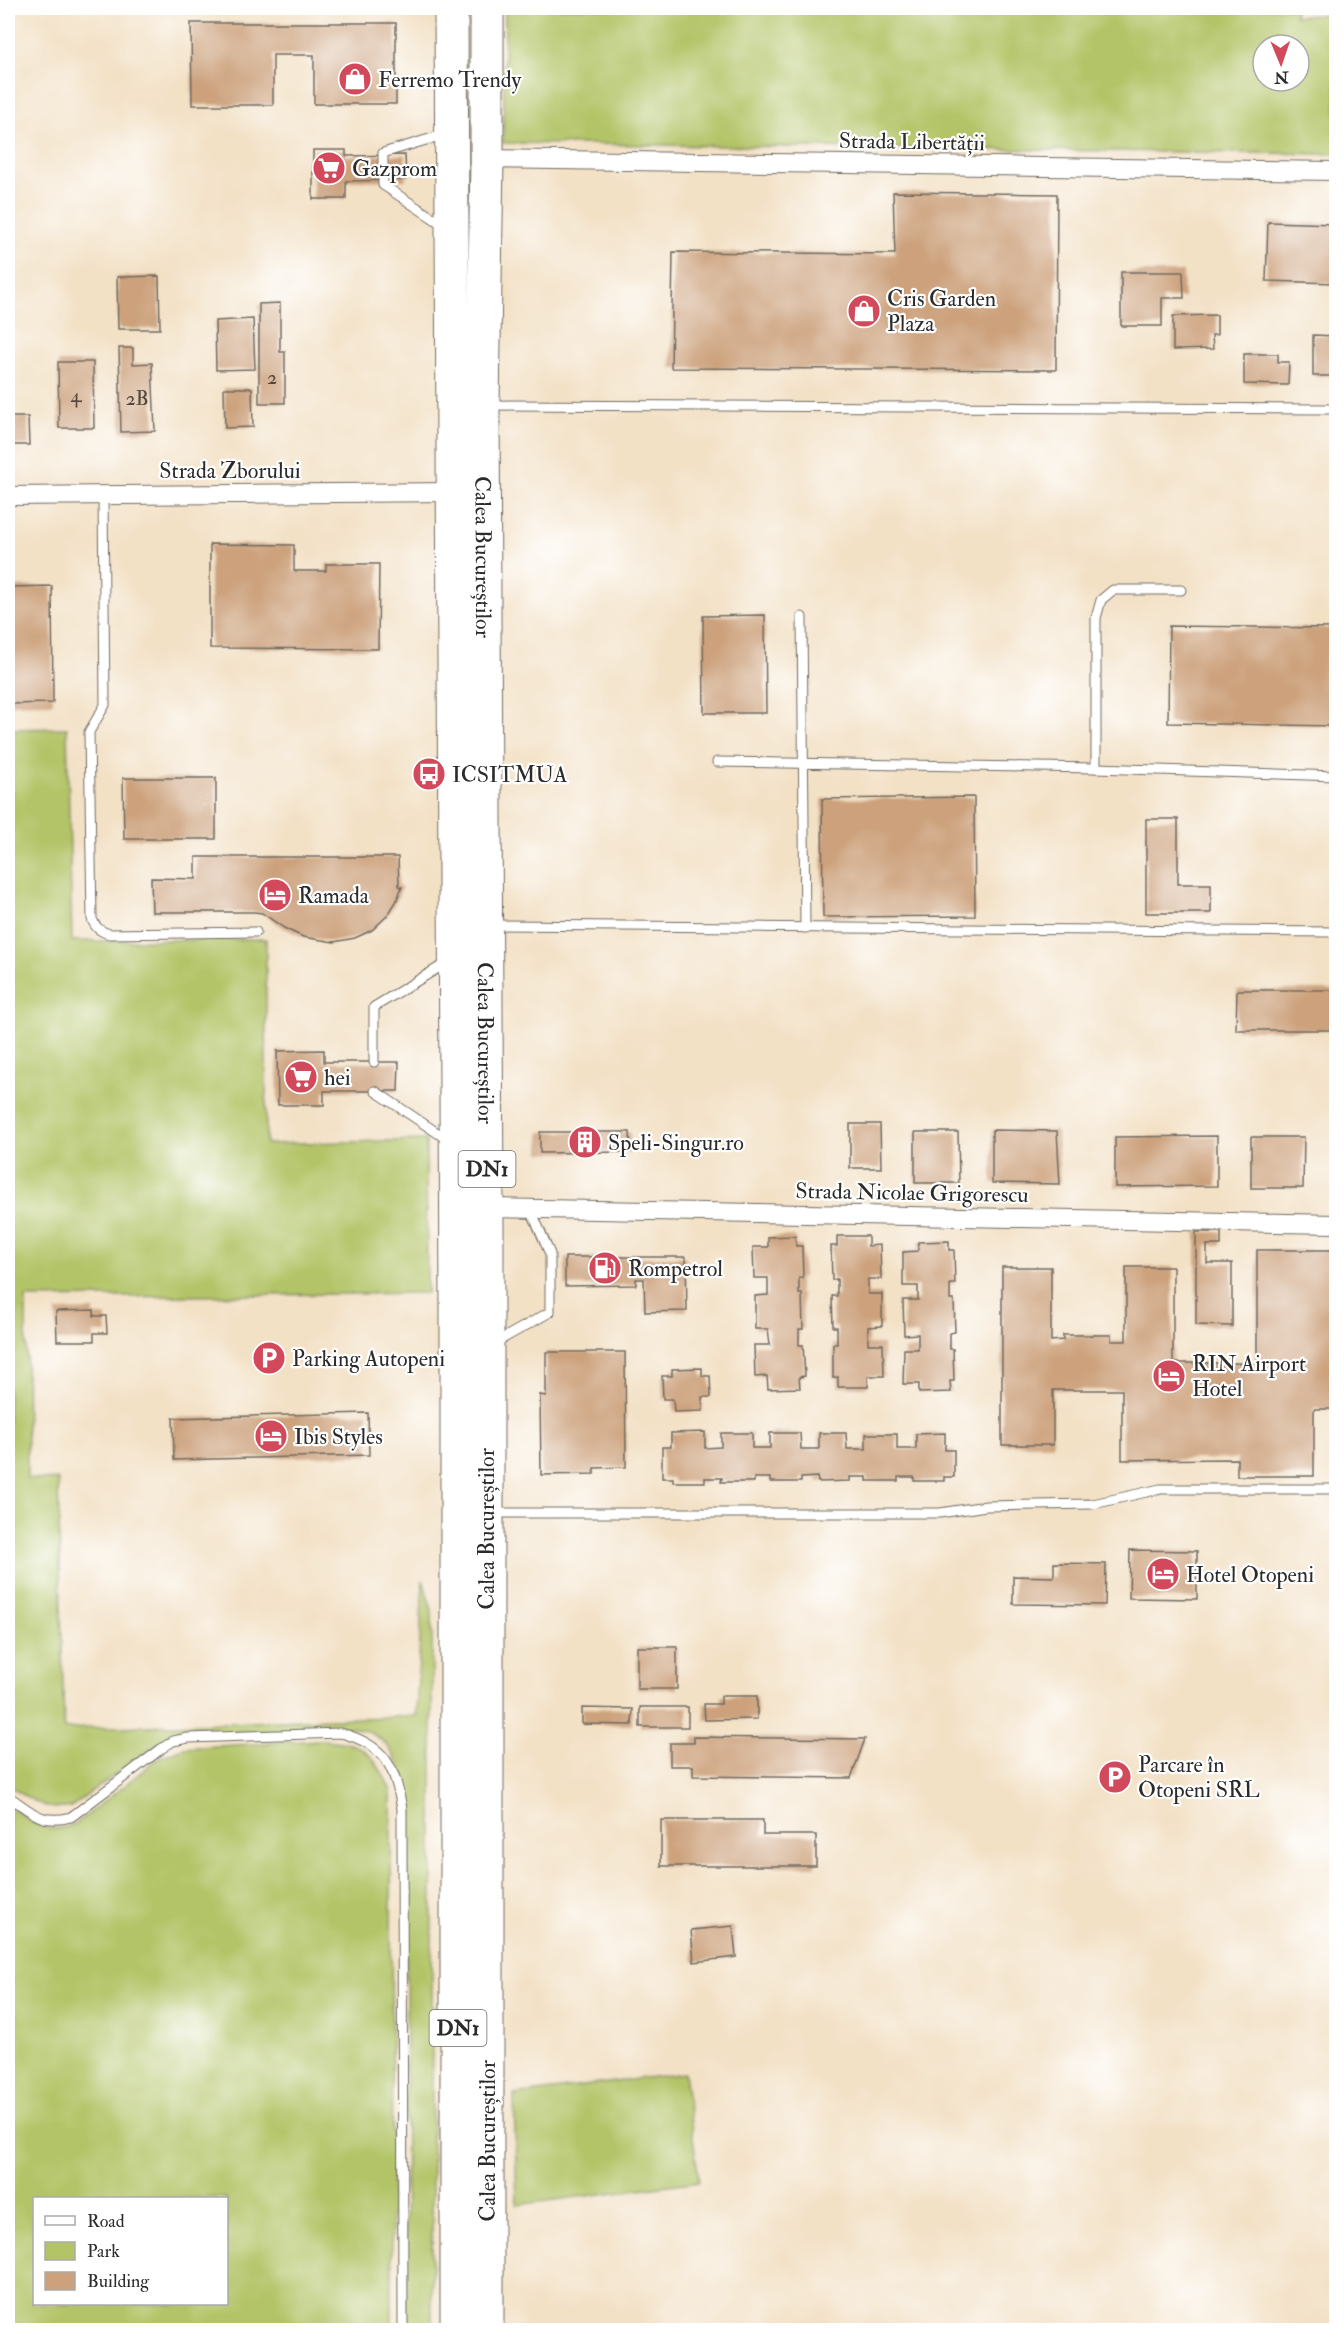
<svg xmlns="http://www.w3.org/2000/svg" width="1344" height="2338" font-family="'IM FELL Double Pica',serif">
<style>
.green{fill:#b3c467;stroke:#6f7849;stroke-width:1.5;fill-rule:evenodd}
.building{fill:#cca17c}
.lines{fill:none;stroke-linecap:round;stroke-linejoin:round}
.lane-casing{stroke:#716b61;stroke-width:11}
.street-casing{stroke:#716b61;stroke-width:20}
.highway-casing{stroke:#716b61;stroke-width:35}
.lane{stroke:#fff;stroke-width:9}
.street{stroke:#fff;stroke-width:18}
.highway{stroke:#fff;stroke-width:33}
.labels{text-anchor:middle;stroke-width:4.5;stroke-linejoin:round;paint-order:stroke}
.number-label{font-size:20px;fill:#53483f}
.shield{fill:#fff;stroke:#6b6b6b;stroke-width:1.5}
.shield-label{font-size:21px;font-weight:bold;fill:#2b2b2b}
.poi-label{font-size:22px;fill:#2b2b2b;stroke:#fff;text-anchor:start}
.street-label{font-size:22px;fill:#2b2b2b;stroke:#fff}
</style>
<rect width="100%" height="100%" fill="#fff"/>
<filter id="ink" filterUnits="userSpaceOnUse"><feTurbulence type="fractalNoise" baseFrequency=".0167" numOctaves="2"/><feDisplacementMap in="SourceGraphic" scale="12" xChannelSelector="R" yChannelSelector="G"/><feConvolveMatrix kernelMatrix="1 2 1 2 8 2 1 2 1" color-interpolation-filters="sRGB"/></filter>
<filter id="wash" filterUnits="userSpaceOnUse"><feTurbulence type="fractalNoise" baseFrequency=".008" numOctaves="4" result="noise"/><feDisplacementMap in="SourceGraphic" scale="24" xChannelSelector="R" yChannelSelector="G"/><feGaussianBlur stdDeviation="1.35" result="paint"/><feColorMatrix in="noise" values="0 0 0 0 0 0 0 0 0 0 0 0 0 0 0 0 0 1.4 0 .05"/><feComposite in="paint" operator="in"/></filter>
<g filter="url(#wash)">
<rect width="100%" height="100%" fill="#f3e1c6"/>
<!-- green -->
<g class="green">
<path d="M505,8H1295V16L1336,14V154L503,143ZM1263,45H1299V81H1263Z"/>
<path d="M67,728L72,941L266,939V1144L426,1140L427,1293L26,1298L27,1479L58,1480L64,1729L416,1716L423,1580L432,1610V2330H405L407,1789C396,1754 387,1732 348,1727L183,1735L157,1744L71,1807C47,1813 27,1797 8,1785V729Z"/>
<path d="M320,1740C364,1742 373,1752 391,1791L392,2330H8V1805C33,1823 46,1837 77,1823L160,1757L184,1748ZM226,2198V2304H34V2198Z"/>
<polygon points="684,2073 699,2181 517,2205 514,2095"/>
</g>
<g id="blocks">
<!-- building -->
<g class="building">
<polygon points="191,23 396,23 396,104 314,104 314,55 273,55 273,105 192,105"/>
<polygon points="313,150 346,150 346,156 405,155 406,180 346,181 346,199 313,199"/>
<polygon points="893,192 1057,194 1056,370 671,368 673,252 895,254"/>
<polygon points="1268,222 1336,224 1336,283 1266,281"/>
<polygon points="1121,272 1183,272 1184,298 1162,298 1162,326 1121,326"/>
<polygon points="159,276 160,329 118,329 117,277"/>
<polygon points="280,303 280,352 285,352 285,403 259,403 259,304"/>
<polygon points="1217,315 1217,335 1212,335 1213,349 1173,350 1173,316"/>
<polygon points="253,319 255,369 216,370 215,321"/>
<polygon points="1313,335 1336,336 1336,376 1313,376"/>
<polygon points="119,348 133,348 133,364 152,363 155,431 121,432"/>
<polygon points="1244,354 1278,354 1278,362 1289,362 1288,385 1244,384"/>
<polygon points="58,362 93,362 94,428 59,428"/>
<polygon points="224,388 252,388 253,427 225,428"/>
<polygon points="8,417 28,417 29,445 9,445"/>
<polygon points="210,544 294,545 294,571 326,571 326,564 379,564 378,649 210,648"/>
<polygon points="52,586 53,703 8,704 8,587"/>
<polygon points="765,615 766,713 704,713 703,616"/>
<polygon points="1169,626 1336,628 1336,726 1168,723"/>
<polygon points="123,778 216,778 216,839 124,839"/>
<polygon points="974,797 975,916 823,917 822,799"/>
<polygon points="1146,819 1178,819 1178,884 1211,884 1211,913 1146,913"/>
<polygon points="196,857 398,857 399,886 402,887 396,902 388,915 372,930 355,938 334,942 303,937 284,928 262,913 254,912 152,912 151,878 196,879"/>
<polygon points="1237,990 1336,990 1336,1030 1236,1030"/>
<polygon points="324,1050 324,1062 399,1062 398,1091 324,1091 324,1105 278,1105 277,1051"/>
<polygon points="850,1124 880,1124 881,1168 850,1168"/>
<polygon points="992,1130 1057,1131 1060,1184 992,1183"/>
<polygon points="540,1132 630,1132 631,1152 540,1153"/>
<polygon points="915,1132 958,1132 959,1183 915,1183"/>
<polygon points="1217,1136 1217,1186 1115,1187 1115,1137"/>
<polygon points="1251,1137 1304,1137 1303,1188 1251,1188"/>
<polygon points="1196,1232 1221,1232 1221,1245 1207,1245 1207,1263 1232,1263 1232,1326 1196,1325"/>
<polygon points="795,1236 796,1246 802,1246 803,1278 799,1278 799,1294 802,1294 803,1329 799,1329 799,1345 803,1345 805,1376 799,1377 800,1388 768,1389 767,1376 755,1377 754,1345 770,1345 768,1329 755,1329 755,1296 768,1295 768,1278 754,1278 753,1247 768,1247 768,1237"/>
<polygon points="837,1236 868,1236 868,1246 880,1245 881,1279 868,1279 868,1294 882,1294 882,1326 868,1327 868,1344 883,1344 884,1376 868,1376 868,1387 838,1387 838,1377 833,1378 833,1344 837,1344 837,1327 833,1327 832,1296 837,1296 837,1279 832,1280 831,1246 837,1246"/>
<polygon points="949,1241 949,1250 954,1250 955,1284 950,1284 950,1300 954,1300 955,1332 950,1333 950,1349 953,1349 954,1381 950,1381 951,1392 919,1393 919,1384 903,1384 904,1349 918,1349 918,1334 904,1335 903,1300 918,1300 918,1286 903,1286 903,1252 918,1251 918,1242"/>
<polygon points="1257,1250 1336,1250 1336,1409 1314,1409 1314,1476 1237,1476 1237,1459 1122,1460 1122,1390 1053,1390 1053,1445 1002,1445 1002,1267 1051,1267 1051,1341 1063,1340 1063,1335 1111,1335 1111,1341 1126,1341 1126,1267 1173,1267 1173,1363 1257,1363"/>
<polygon points="565,1257 686,1257 687,1311 645,1312 644,1279 636,1279 636,1285 565,1286"/>
<polygon points="94,1310 94,1316 106,1316 107,1333 94,1333 94,1341 57,1341 56,1311"/>
<polygon points="546,1352 625,1352 626,1467 594,1468 594,1474 541,1475 540,1395 546,1396"/>
<polygon points="702,1368 702,1376 710,1376 711,1397 702,1397 703,1411 674,1412 673,1399 663,1399 662,1376 672,1376 672,1369"/>
<polygon points="368,1413 369,1455 174,1460 173,1418"/>
<polygon points="705,1432 705,1448 721,1447 721,1433 752,1433 752,1448 770,1448 770,1433 800,1433 801,1449 819,1449 819,1433 846,1433 847,1449 866,1449 866,1434 897,1434 897,1449 916,1449 916,1434 945,1433 945,1450 954,1450 954,1477 944,1477 944,1481 914,1481 914,1477 898,1477 898,1481 867,1481 867,1477 850,1477 850,1481 818,1482 817,1477 801,1478 801,1482 770,1482 770,1478 754,1478 754,1482 721,1482 722,1478 705,1478 705,1482 673,1482 673,1478 662,1478 662,1447 671,1447 671,1433"/>
<polygon points="1130,1550 1197,1551 1197,1599 1129,1598"/>
<polygon points="1054,1563 1106,1564 1105,1605 1013,1604 1013,1576 1054,1577"/>
<rect x="637" y="1647" width="40" height="42"/>
<polygon points="721,1696 757,1696 757,1719 705,1720 704,1704 721,1704"/>
<rect x="640" y="1707" width="48" height="20"/>
<polygon points="582,1708 633,1709 632,1725 582,1724"/>
<polygon points="694,1737 865,1739 851,1778 693,1776 693,1766 670,1766 670,1743 694,1743"/>
<polygon points="661,1820 763,1820 763,1835 816,1835 816,1866 661,1866"/>
<polygon points="733,1926 736,1957 694,1962 691,1930"/>
</g>
</g>
</g>
<g filter="url(#ink)">
<use href="#blocks" fill-opacity="0" stroke="#716b61" stroke-width="1.5"/>
<g class="lines">
<defs>
<g id="lane">
<polyline points="445,226 383,185 383,153 446,134"/>
<polyline points="487,405 1336,409"/>
<path d="M103,495L105,705L89,732L92,919C95,928 101,932 110,934L256,932"/>
<polyline points="802,617 805,928"/>
<polyline points="717,762 1096,768 1336,776"/>
<polyline points="1096,768 1096,618 1101,600 1113,590 1181,590"/>
<polyline points="490,925 1336,932"/>
<polyline points="374,1062 374,1007 448,962"/>
<polyline points="375,1091 448,1140"/>
<polyline points="493,1344 550,1312 550,1254 530,1208"/>
<polyline points="492,1513 940,1513 986,1506 1093,1504 1160,1489 1336,1489"/>
<path d="M8,1796C32,1812 41,1825 71,1817L161,1749L173,1741L188,1738L341,1733C386,1745 395,1767 402,1809L403,2330"/>
</g>
<g id="street">
<polyline points="487,159 1336,171"/>
<polyline points="8,496 453,492"/>
<polyline points="487,1208 1336,1224"/>
</g>
<g id="highway">
<polyline points="451,8 457,1308 457,2330"/>
<path id="s1" d="M487,8V159L483,405L487,1208V2330"/>
</g>
</defs>
<!-- lane casing -->
<use href="#lane" class="lane-casing"/>
<!-- street casing -->
<use href="#street" class="street-casing"/>
<!-- highway casing -->
<use href="#highway" class="highway-casing"/>
<!-- lane -->
<use href="#lane" class="lane"/>
<!-- street -->
<use href="#street" class="street"/>
<!-- highway -->
<use href="#highway" class="highway"/>
</g>
</g>
<!-- icons -->
<defs>
<symbol id="shop-disc" viewBox="-11 -11 22 22"><circle r="9.5" fill="#d1495b" stroke="#fff"/><path d="M-5-2.5h2.3a2.7 3.5 0 0 1 5.4 0H5L5.5 6h-11ZM-1.5-2.5h3a1.5 2.3 0 0 0-3 0Z" fill="#fff"/></symbol>
<symbol id="supermarket-disc" viewBox="-11 -11 22 22"><circle r="9.5" fill="#d1495b" stroke="#fff"/><path d="M-6-5.5h2.5l.6 2H6L4.5 2H-2.5L-4.4-4H-6ZM-1.5 3.2a1.3 1.3 0 1 0 .1 0ZM3 3.2a1.3 1.3 0 1 0 .1 0Z" fill="#fff"/></symbol>
<symbol id="bus-disc" viewBox="-11 -11 22 22"><circle r="9.5" fill="#d1495b" stroke="#fff"/><path d="M-5-6H5V4H4V6H2V4H-2V6H-4V4H-5ZM-3.5-4V0h7V-4ZM-3.5 1.2v1.5H-2V1.2ZM2 1.2v1.5H3.5V1.2Z" fill="#fff"/></symbol>
<symbol id="hotel-disc" viewBox="-11 -11 22 22"><circle r="9.5" fill="#d1495b" stroke="#fff"/><path d="M-6-4.5h1.5V1H6V5H4.5V3h-9V5H-6ZM-4 0a1.8 1.8 0 1 1 3.6 0ZM.5 0V-2.5h3Q6-2.5 6 0Z" fill="#fff"/></symbol>
<symbol id="building-disc" viewBox="-11 -11 22 22"><circle r="9.5" fill="#d1495b" stroke="#fff"/><path d="M-4-6H4V6H1V3H-1V6H-4ZM-2.5-4.3h1.7v1.8h-1.7ZM.8-4.3h1.7v1.8H.8ZM-2.5-1h1.7V.8h-1.7ZM.8-1h1.7V.8H.8Z" fill="#fff"/></symbol>
<symbol id="fuel-disc" viewBox="-11 -11 22 22"><circle r="9.5" fill="#d1495b" stroke="#fff"/><path d="M-5.5-6h7V0h2V4h1.3V-2.5L3-4.5l.8-.8L6-3V5H2.5V1h-1V6h-7ZM-4.2-4.7v3.2H.2V-4.7Z" fill="#fff"/></symbol>
<symbol id="parking-disc" viewBox="-11 -11 22 22"><circle r="9.5" fill="#d1495b" stroke="#fff"/><path d="M-3.5-5.5H1a3.5 3.5 0 0 1 0 7H-1V5.5H-3.5ZM-1-3.4V-.6H.8a1.4 1.4 0 0 0 0-2.8Z" fill="#fff"/></symbol>
</defs>
<g fill-rule="evenodd">
<use href="#shop-disc" x="336" y="60" width="38" height="38"/>
<use href="#supermarket-disc" x="310" y="149" width="38" height="38"/>
<use href="#shop-disc" x="845" y="292" width="38" height="38"/>
<use href="#bus-disc" x="410" y="755" width="38" height="38"/>
<use href="#hotel-disc" x="256" y="876" width="38" height="38"/>
<use href="#supermarket-disc" x="282" y="1058" width="38" height="38"/>
<use href="#building-disc" x="566" y="1123" width="38" height="38"/>
<use href="#fuel-disc" x="586" y="1249" width="38" height="38"/>
<use href="#parking-disc" x="250" y="1339" width="38" height="38"/>
<use href="#hotel-disc" x="1150" y="1357" width="38" height="38"/>
<use href="#hotel-disc" x="252" y="1417" width="38" height="38"/>
<use href="#hotel-disc" x="1144" y="1555" width="38" height="38"/>
<use href="#parking-disc" x="1096" y="1758" width="38" height="38"/>
</g>
<g class="labels">
<!-- number labels -->
<g class="number-label">
<text x="272" y="384">2</text>
<text x="76" y="402">4</text>
<text x="137" y="405">2B</text>
</g>
<!-- shield labels -->
<g class="shield">
<rect x="458.5" y="1151" width="57" height="36" rx="4.5"/>
<rect x="429.5" y="2010" width="57" height="36" rx="4.5"/>
</g>
<g class="shield-label">
<text x="487" y="1176">DN1</text>
<text x="458" y="2035">DN1</text>
</g>
<!-- poi labels -->
<g class="poi-label">
<text x="378" y="87">Ferremo Trendy</text>
<text x="352" y="176">Gazprom</text>
<text x="887" y="306">Cris Garden<tspan x="887" dy="25">Plaza</tspan></text>
<text x="452" y="782">ICSITMUA</text>
<text x="298" y="903">Ramada</text>
<text x="324" y="1085">hei</text>
<text x="608" y="1150">Speli-Singur.ro</text>
<text x="628" y="1276">Rompetrol</text>
<text x="292" y="1366">Parking Autopeni</text>
<text x="1192" y="1371">RIN Airport<tspan x="1192" dy="25">Hotel</tspan></text>
<text x="294" y="1444">Ibis Styles</text>
<text x="1186" y="1582">Hotel Otopeni</text>
<text x="1138" y="1772">Parcare în<tspan x="1138" dy="25">Otopeni SRL</tspan></text>
</g>
<!-- street labels -->
<g class="street-label">
<text transform="translate(912 141) rotate(1)" y="8">Strada Libertății</text>
<text x="230" y="478">Strada Zborului</text>
<text dy="8" stroke="none"><textPath href="#s1" startOffset="549">Calea Bucureștilor</textPath></text>
<text dy="8" stroke="none"><textPath href="#s1" startOffset="1035">Calea Bucureștilor</textPath></text>
<text transform="translate(912 1192) rotate(1)" y="8">Strada Nicolae Grigorescu</text>
<text transform="translate(486 1529) rotate(-90)" y="8">Calea Bucureștilor</text>
<text transform="translate(487 2141) rotate(-90)" y="8">Calea Bucureștilor</text>
</g>
</g>
<!-- margin -->
<rect width="1344" height="2338" fill="none" stroke="#fff" stroke-width="30"/>
<!-- legend -->
<rect x="33" y="2197" width="195" height="108" fill="#ffffff" stroke="#aaaaaa" stroke-width="1.5"/>
<rect x="45" y="2216" width="30" height="9" fill="#ffffff" stroke="#aaaaaa" stroke-width="1.5"/>
<text x="87" y="2227" font-size="18" fill="#2b2b2b">Road</text>
<rect x="45" y="2242" width="30" height="18" fill="#b3c467" stroke="#aaaaaa" stroke-width="1.5"/>
<text x="87" y="2257" font-size="18" fill="#2b2b2b">Park</text>
<rect x="45" y="2272" width="30" height="18" fill="#cca17c" stroke="#aaaaaa" stroke-width="1.5"/>
<text x="87" y="2287" font-size="18" fill="#2b2b2b">Building</text>
<!-- north arrow -->
<g transform="translate(1281 63) rotate(178)"><circle r="28" fill="#ffffff" stroke="#aaaaaa" stroke-width="1.5"/>
<path d="M0-4.5L10 22L0 15L-10 22Z" fill="#d1495b"/>
<text y="-9" font-size="16" font-weight="bold" text-anchor="middle" fill="#2b2b2b">N</text>
</g>
</svg>
